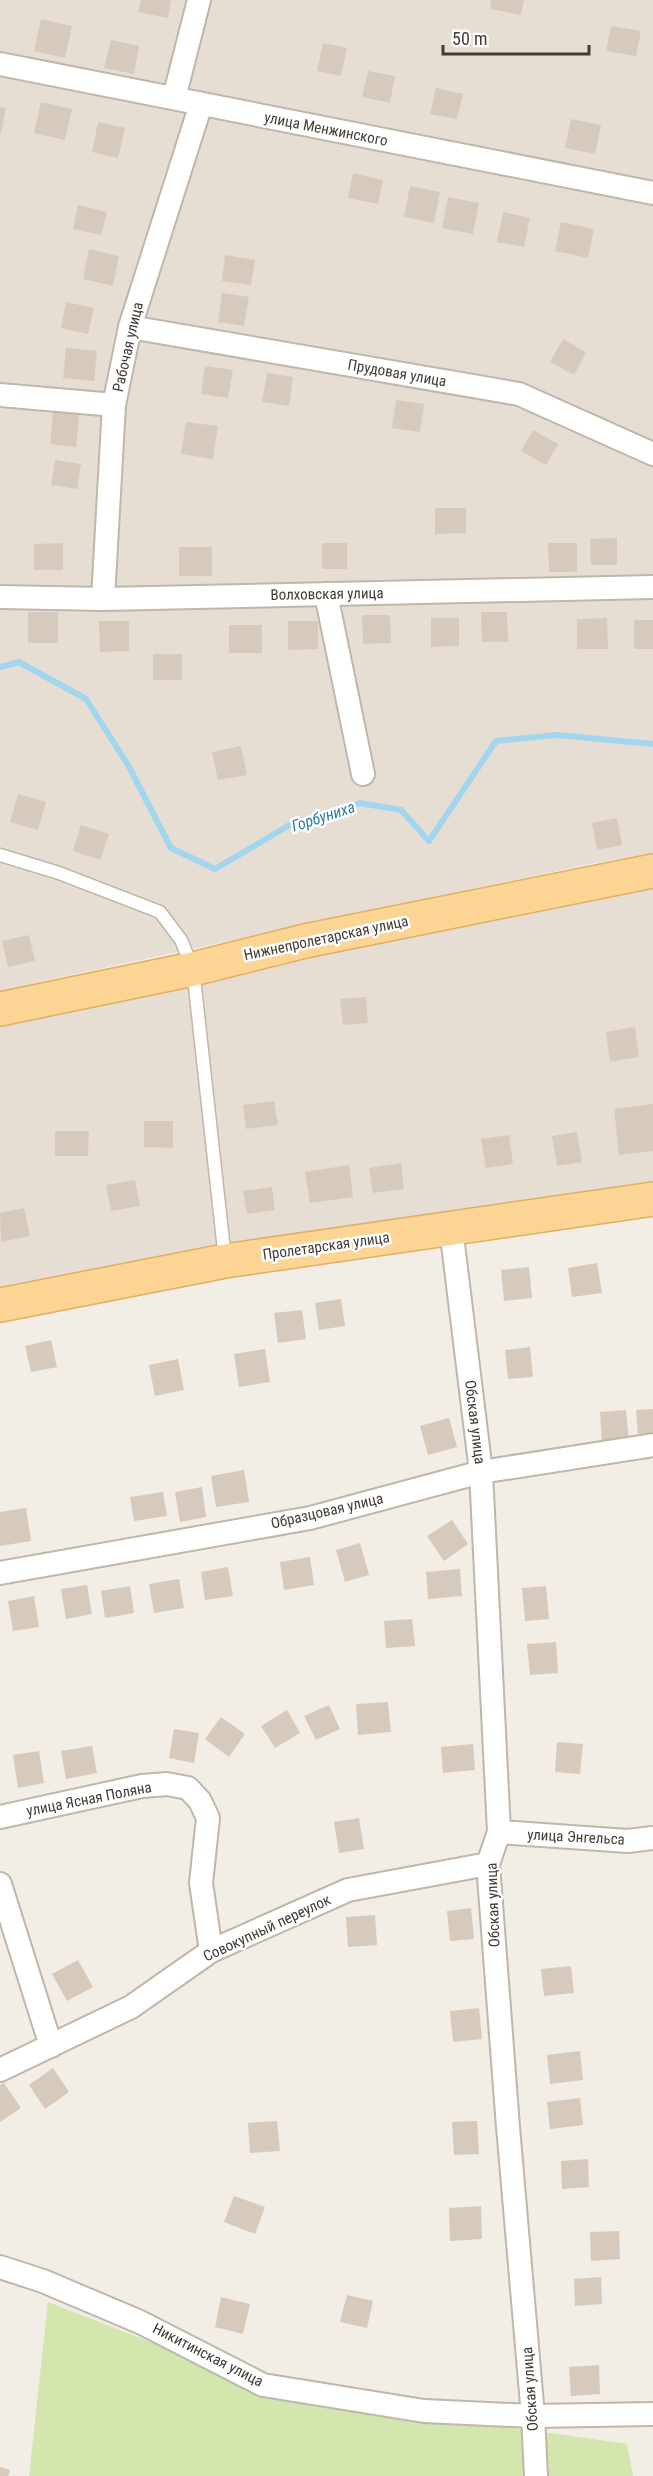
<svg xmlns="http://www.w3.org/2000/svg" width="653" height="2476" font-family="'Roboto Condensed',sans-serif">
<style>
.residential{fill:#e6ded3}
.green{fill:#d2e6ae}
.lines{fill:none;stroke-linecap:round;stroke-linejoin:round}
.stream{stroke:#a1d6ee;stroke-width:6}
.building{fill:#d6cabd}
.lane-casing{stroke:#c0b6aa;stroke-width:15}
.street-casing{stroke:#c0b6aa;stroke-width:26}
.primary-casing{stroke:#e0af64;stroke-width:36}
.lane{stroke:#fff;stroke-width:12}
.street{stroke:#fff;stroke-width:22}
.primary{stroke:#fcd494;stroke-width:33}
.labels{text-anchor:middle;stroke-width:5;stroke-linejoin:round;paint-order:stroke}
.street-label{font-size:15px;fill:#443c34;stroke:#fff}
.water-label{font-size:16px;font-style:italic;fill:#2f7ea5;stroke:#fff}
</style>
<rect width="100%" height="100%" fill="#f2ede5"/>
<!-- residential -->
<g class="residential">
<polygon points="0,0 653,0 653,853 590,864 0,990"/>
<polygon points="653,873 653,1184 0,1289 0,1016"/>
</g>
<!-- green -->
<polygon class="green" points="48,2302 286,2395 627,2444 633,2476 29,2476"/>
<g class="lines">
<!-- stream -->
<polyline class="stream" points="0,667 19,662 86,699 128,765 171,848 215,869 293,823 360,803 401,810 429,841 496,741 557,735 653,744"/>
</g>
<!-- building -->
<g class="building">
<polygon points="141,0 171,0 168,18 138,12"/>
<polygon points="491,0 524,0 521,15 490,9"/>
<polygon points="41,19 72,26 65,58 34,51"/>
<polygon points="611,26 641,31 636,56 606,51"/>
<polygon points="111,40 139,46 134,74 104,68"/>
<polygon points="323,43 347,48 341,76 317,71"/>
<polygon points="368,71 395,76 390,103 362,97"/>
<polygon points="436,88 463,94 457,119 430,114"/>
<polygon points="41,102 72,109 65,140 34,133"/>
<polygon points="0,107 6,108 1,133 0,133"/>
<polygon points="571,119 601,125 595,154 565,148"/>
<polygon points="98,122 125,128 118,158 92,152"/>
<polygon points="353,173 383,180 378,204 348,198"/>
<polygon points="410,186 440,192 434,223 404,217"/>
<polygon points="448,197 479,203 473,234 442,228"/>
<polygon points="78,205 107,212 101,235 73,229"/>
<polygon points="503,212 530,218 524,247 497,242"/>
<polygon points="561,222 594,229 588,258 555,251"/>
<polygon points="89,249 119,256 113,286 83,279"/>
<polygon points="225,255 255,260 251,285 222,281"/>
<polygon points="222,293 249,297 244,326 218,322"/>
<polygon points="66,302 94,308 88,334 61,328"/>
<polygon points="563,339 586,352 574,375 550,362"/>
<polygon points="66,348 97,351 94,381 63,378"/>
<polygon points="205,366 233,370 228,398 201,394"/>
<polygon points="267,373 293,377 289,406 262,402"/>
<polygon points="396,400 424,404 420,432 392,428"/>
<polygon points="53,412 79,415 76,447 50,444"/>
<polygon points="186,422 218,426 213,459 181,454"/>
<polygon points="533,430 558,444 546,465 521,451"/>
<polygon points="55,460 81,464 77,489 51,485"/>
<polygon points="435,508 466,508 466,533 435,534"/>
<polygon points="617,538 617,565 591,565 590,539"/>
<polygon points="63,543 63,570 34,570 34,544"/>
<rect x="322" y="543" width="25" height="26"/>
<polygon points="548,543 577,543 577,572 549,572"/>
<rect x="179" y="547" width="33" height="29"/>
<rect x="28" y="612" width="30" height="31"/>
<polygon points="481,612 507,612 508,642 482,642"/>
<polygon points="362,615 390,615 391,643 363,644"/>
<polygon points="431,618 459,618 459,646 431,647"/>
<polygon points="607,618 608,649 577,649 577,619"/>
<rect x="634" y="620" width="19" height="29"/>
<polygon points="99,621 129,621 129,651 100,652"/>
<polygon points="288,621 318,621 318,649 288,650"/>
<rect x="229" y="625" width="33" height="28"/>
<rect x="153" y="654" width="29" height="26"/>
<polygon points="241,746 247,775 218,780 212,752"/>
<polygon points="18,794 46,802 38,830 10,822"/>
<polygon points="617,818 622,845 597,850 592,823"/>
<polygon points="81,825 109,834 100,860 73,851"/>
<polygon points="29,935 35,961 8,967 2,941"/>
<polygon points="366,997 368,1023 343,1025 340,999"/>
<polygon points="635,1027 639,1057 610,1062 606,1032"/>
<polygon points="274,1101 278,1125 246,1129 243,1105"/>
<polygon points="653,1104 653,1151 619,1155 614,1109"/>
<polygon points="144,1121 173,1121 173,1148 144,1147"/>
<polygon points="55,1131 89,1131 88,1156 55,1156"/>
<polygon points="577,1132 582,1162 557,1166 552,1136"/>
<polygon points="509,1135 513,1164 486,1168 481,1139"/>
<polygon points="401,1163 404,1189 373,1193 369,1168"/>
<polygon points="349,1165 353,1197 310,1203 305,1172"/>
<polygon points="135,1180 140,1206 111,1211 106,1185"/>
<polygon points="272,1187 275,1210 247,1214 243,1191"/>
<polygon points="24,1208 30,1236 1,1242 0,1213"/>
<polygon points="597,1263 602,1293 572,1297 568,1268"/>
<polygon points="529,1267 532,1298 504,1301 501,1270"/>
<polygon points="341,1299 345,1326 319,1330 315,1303"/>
<polygon points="302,1310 306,1339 278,1343 274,1313"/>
<polygon points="51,1340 57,1367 31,1372 25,1346"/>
<polygon points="530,1347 533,1377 508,1379 505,1350"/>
<polygon points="265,1349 270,1382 239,1387 234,1354"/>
<polygon points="178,1359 184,1390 155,1396 149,1365"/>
<polygon points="653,1409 653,1433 638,1434 636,1410"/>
<polygon points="626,1410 629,1441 602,1443 600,1412"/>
<polygon points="449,1418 457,1447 428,1455 420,1426"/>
<polygon points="244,1470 249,1502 216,1507 211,1476"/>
<polygon points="202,1487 206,1517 180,1522 175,1492"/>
<polygon points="163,1492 167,1516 134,1521 130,1497"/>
<polygon points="26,1508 31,1541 0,1546 0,1512"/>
<polygon points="452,1520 468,1544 444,1561 427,1536"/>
<polygon points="360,1543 369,1575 345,1582 336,1550"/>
<polygon points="310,1557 314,1585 284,1590 280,1562"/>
<polygon points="228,1567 233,1596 205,1600 201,1572"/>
<polygon points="460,1569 462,1596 428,1599 426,1572"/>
<polygon points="179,1579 184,1608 154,1613 149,1584"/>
<polygon points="87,1585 92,1614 66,1619 61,1589"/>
<polygon points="130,1586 134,1613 105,1618 101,1591"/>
<polygon points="546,1586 549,1619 525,1621 522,1588"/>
<polygon points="34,1596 39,1627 13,1631 8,1601"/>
<polygon points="412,1619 415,1646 386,1648 384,1621"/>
<polygon points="556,1642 558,1673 530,1675 527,1644"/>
<polygon points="388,1702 391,1732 358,1735 356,1704"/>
<polygon points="329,1705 340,1729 316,1740 304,1716"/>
<polygon points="287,1710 300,1733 275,1748 261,1726"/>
<polygon points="221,1717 245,1734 229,1757 205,1739"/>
<polygon points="174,1729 199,1733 194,1763 169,1758"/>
<polygon points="557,1742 583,1744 580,1774 555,1772"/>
<polygon points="473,1744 475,1770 443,1773 441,1747"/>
<polygon points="92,1746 97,1773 66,1779 61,1751"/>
<polygon points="39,1751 44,1783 18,1788 13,1755"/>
<polygon points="359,1818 364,1849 339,1853 334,1822"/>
<polygon points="471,1908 474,1939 450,1941 447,1911"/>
<polygon points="375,1915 377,1945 348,1947 346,1917"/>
<polygon points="78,1960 93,1987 67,2001 52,1974"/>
<polygon points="571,1966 574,1993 544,1996 541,1969"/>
<polygon points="479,2008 482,2039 453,2042 450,2011"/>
<polygon points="580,2051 583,2080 550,2084 547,2055"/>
<polygon points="53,2068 69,2092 45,2109 29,2085"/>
<polygon points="4,2083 21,2108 0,2122 0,2085"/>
<polygon points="580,2098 583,2125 550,2129 547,2102"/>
<polygon points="277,2121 280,2151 250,2153 248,2123"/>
<polygon points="477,2121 479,2154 454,2155 452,2122"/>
<polygon points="588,2159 589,2187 562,2189 561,2161"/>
<polygon points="234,2196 265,2207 255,2234 224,2222"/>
<polygon points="481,2206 482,2239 450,2241 449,2208"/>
<polygon points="619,2231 620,2259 591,2261 590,2232"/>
<polygon points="601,2277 602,2304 575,2306 574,2279"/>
<polygon points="347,2295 373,2301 367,2328 340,2322"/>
<polygon points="221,2297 250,2304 243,2334 215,2327"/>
<polygon points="599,2365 600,2394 571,2396 569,2367"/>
<polygon points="0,2467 10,2470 8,2476 0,2476"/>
</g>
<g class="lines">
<defs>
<polyline id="lane" points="0,855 59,873 160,912 181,940 193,969 225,1259"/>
<g id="street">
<polyline points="0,64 653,193"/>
<polyline points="174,98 199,0"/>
<polyline points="130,327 519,394 653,454"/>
<polyline points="0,395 114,405"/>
<polyline points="326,594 363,774"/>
<polyline points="0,597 103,599 653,587"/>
<polyline points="103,599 114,405 130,327 201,104"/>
<polyline points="451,1228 481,1472 499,1832 488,1864 508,2127 533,2416 536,2476"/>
<polyline points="0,1573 310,1518 481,1472 653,1445"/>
<polyline points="0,1817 142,1786 167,1784 188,1788 200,1801 208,1818 201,1883 211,1951"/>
<polyline points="499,1832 628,1841 653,1838"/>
<polyline points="0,1884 51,2046"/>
<polyline points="0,2070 131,2007 211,1951 348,1890 488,1864"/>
<polyline points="0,2267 43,2281 140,2322 263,2385 424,2411 533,2416 653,2414"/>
</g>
<g id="primary">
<polyline points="0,1009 193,969 305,941 653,871"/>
<polyline points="0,1305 225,1261 653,1199"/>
</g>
</defs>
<!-- lane casing -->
<use href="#lane" class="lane-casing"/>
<!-- street casing -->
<use href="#street" class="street-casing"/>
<!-- primary casing -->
<use href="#primary" class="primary-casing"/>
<!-- lane -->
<use href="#lane" class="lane"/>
<!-- street -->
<use href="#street" class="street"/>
<!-- primary -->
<use href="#primary" class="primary"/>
</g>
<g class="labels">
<!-- street labels -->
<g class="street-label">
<text transform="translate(326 129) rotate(11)" y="5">улица Менжинского</text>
<text transform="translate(128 347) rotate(-77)" y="5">Рабочая улица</text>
<text transform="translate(397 373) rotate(10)" y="5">Прудовая улица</text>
<text transform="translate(327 594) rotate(-1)" y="5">Волховская улица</text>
<text transform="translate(326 938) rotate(-12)" y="5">Нижнепролетарская улица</text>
<text transform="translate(326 1246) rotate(-8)" y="5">Пролетарская улица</text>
<text transform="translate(475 1422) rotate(83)" y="5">Обская улица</text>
<text transform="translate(327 1511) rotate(-13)" y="5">Образцовая улица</text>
<text transform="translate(89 1799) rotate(-11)" y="5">улица Ясная Поляна</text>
<text transform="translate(576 1837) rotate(3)" y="5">улица Энгельса</text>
<text transform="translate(493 1905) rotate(-92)" y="5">Обская улица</text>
<text transform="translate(267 1928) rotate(-25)" y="5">Совокупный переулок</text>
<text transform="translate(208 2355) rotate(27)" y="5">Никитинская улица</text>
<text transform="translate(530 2389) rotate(-94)" y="5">Обская улица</text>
</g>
<!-- water labels -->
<g class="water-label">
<text transform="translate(323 816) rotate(-18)" y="6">Горбуниха</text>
</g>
</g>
<!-- scale -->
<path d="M443 45v9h146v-9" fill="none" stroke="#443c34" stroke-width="3"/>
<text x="452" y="45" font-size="18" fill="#443c34" stroke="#ffffff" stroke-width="4.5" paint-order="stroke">50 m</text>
</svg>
